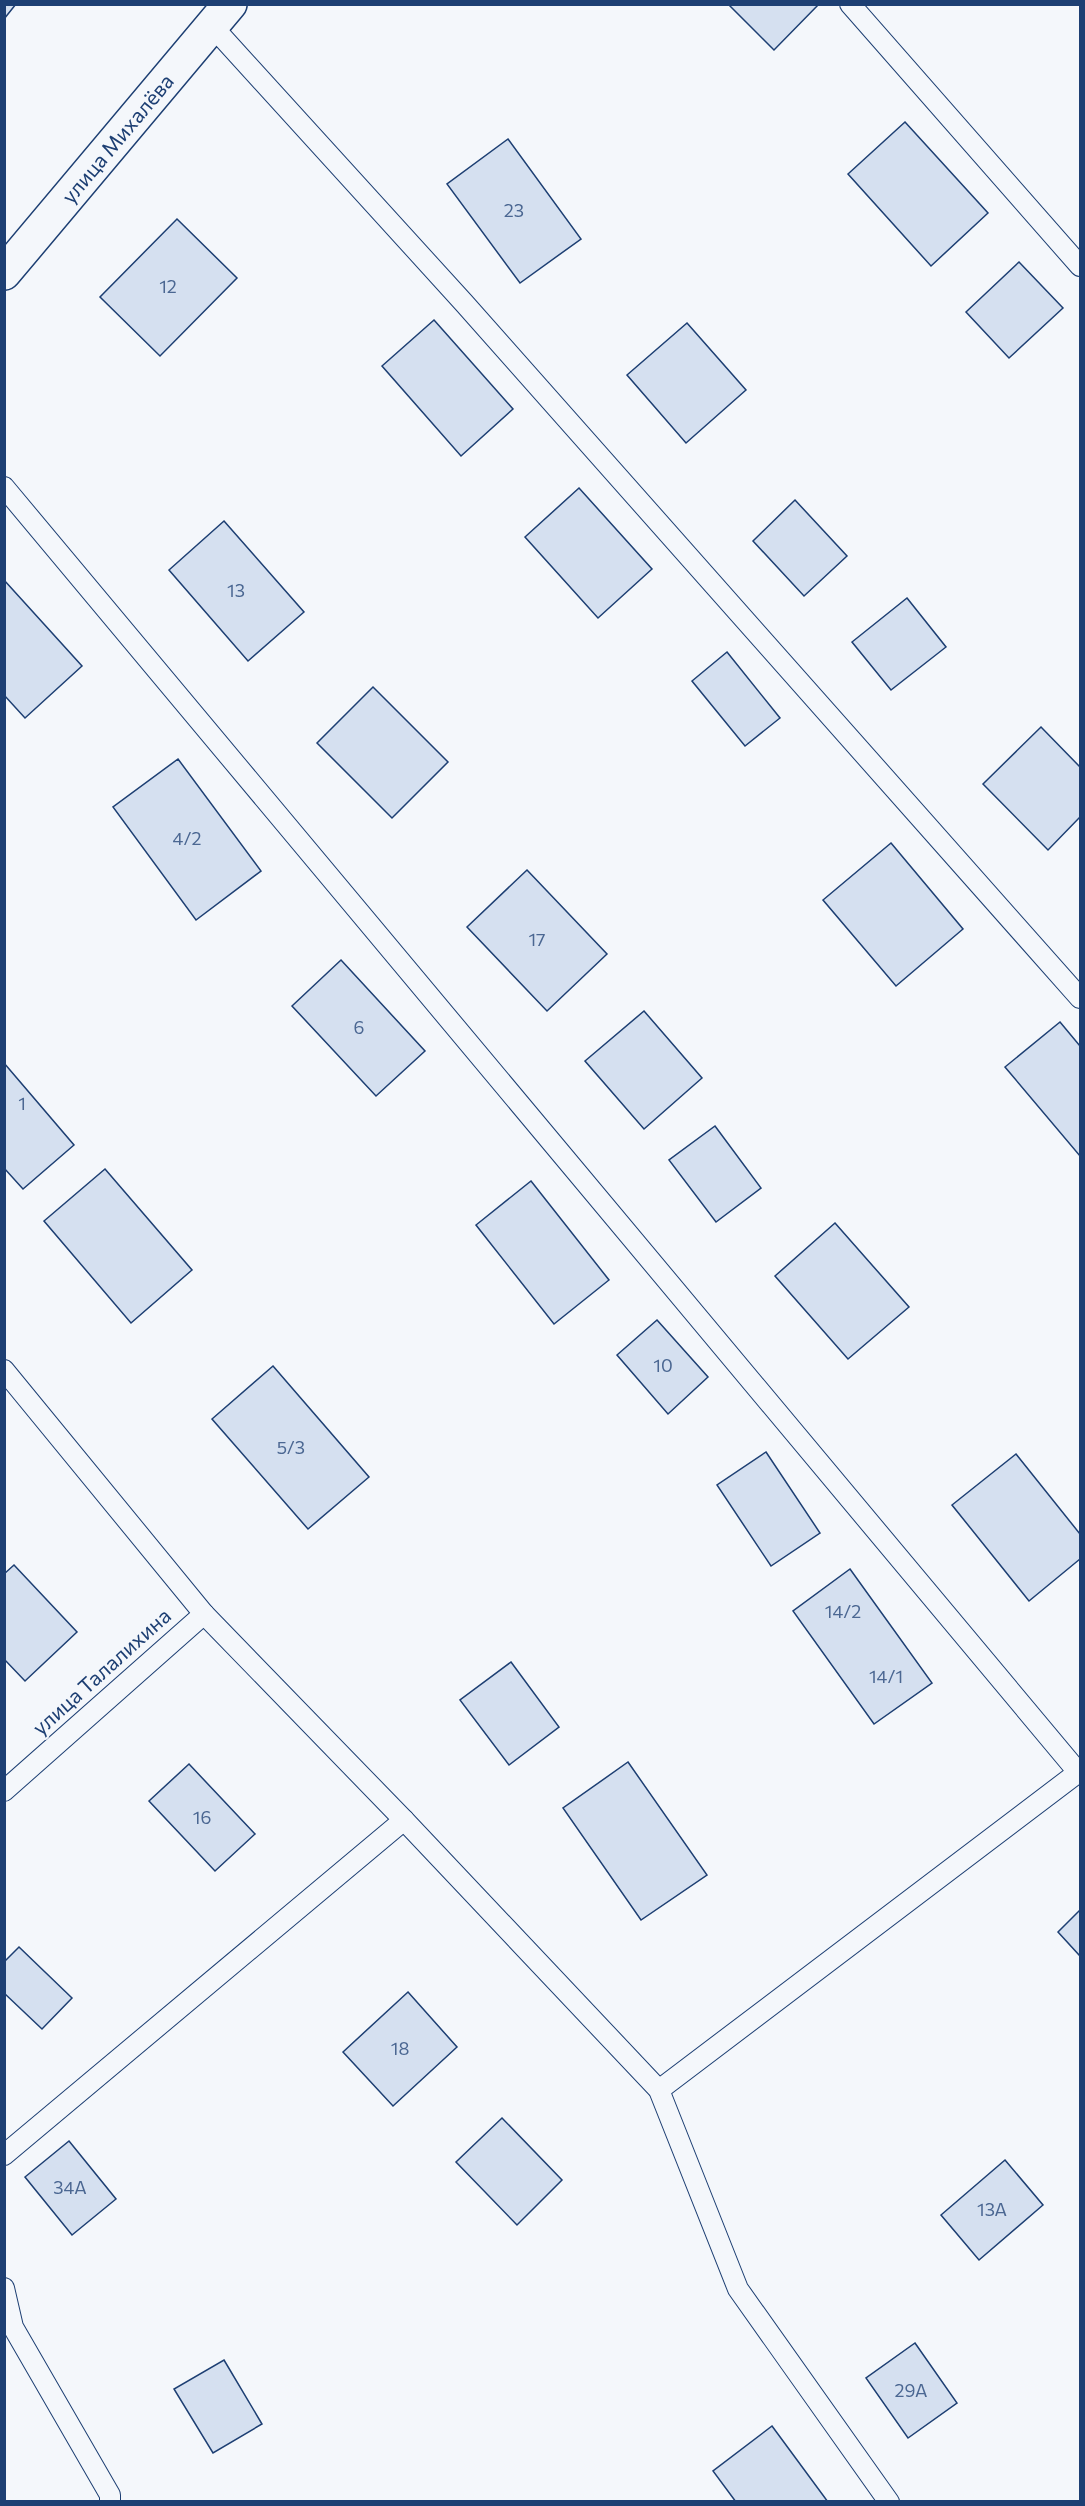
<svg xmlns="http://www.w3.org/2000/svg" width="1085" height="2506" font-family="Commissioner,sans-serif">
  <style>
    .building { fill: #d5e0f0; stroke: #1d3f73; stroke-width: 1.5 }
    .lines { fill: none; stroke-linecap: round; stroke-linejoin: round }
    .lane-casing { stroke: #1d3f73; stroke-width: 22 }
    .secondary-casing { stroke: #1d3f73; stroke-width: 36 }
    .lane { stroke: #f4f7fb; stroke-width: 20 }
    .secondary { stroke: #f4f7fb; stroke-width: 33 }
    .labels { text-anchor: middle; stroke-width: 4.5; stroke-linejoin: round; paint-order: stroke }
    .number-label { font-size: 18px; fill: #4b6792 }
    .street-label { font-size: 21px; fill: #1d3f73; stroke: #f4f7fb }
  </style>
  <rect width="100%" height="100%" fill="#f4f7fb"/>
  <g class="building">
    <polygon points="4,4 16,4 4,19"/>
    <polygon points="728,4 819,4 774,50"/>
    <polygon points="905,122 988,213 931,266 848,174"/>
    <polygon points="508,139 581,239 520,283 447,184"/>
    <polygon points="177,219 237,278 160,356 100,297"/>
    <polygon points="1019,262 1063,308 1009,358 966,312"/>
    <polygon points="434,320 513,409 461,456 382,366"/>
    <polygon points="687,323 746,390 686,443 627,375"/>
    <polygon points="579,488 652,569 598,618 525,537"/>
    <polygon points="795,500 847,556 804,596 753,541"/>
    <polygon points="224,521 304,612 248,661 169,570"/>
    <polygon points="4,580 82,666 25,718 4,695"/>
    <polygon points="907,598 946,647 891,690 852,642"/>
    <polygon points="727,652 780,718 745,746 692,681"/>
    <polygon points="373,687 448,762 392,818 317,743"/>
    <polygon points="1041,727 1080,767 1080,817 1048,850 983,784"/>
    <polygon points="178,759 261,871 196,920 113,807"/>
    <polygon points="891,843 963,929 896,986 823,900"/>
    <polygon points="527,870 607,954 547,1011 467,927"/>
    <polygon points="341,960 425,1051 376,1096 292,1006"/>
    <polygon points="644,1011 702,1078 644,1129 585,1061"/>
    <polygon points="1060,1022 1080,1046 1080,1156 1005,1067"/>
    <polygon points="4,1063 74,1145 23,1189 4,1168"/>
    <polygon points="715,1126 761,1188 716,1222 669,1160"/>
    <polygon points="105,1169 192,1270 131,1323 44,1221"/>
    <polygon points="531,1181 609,1280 554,1324 476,1225"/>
    <polygon points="835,1223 909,1307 848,1359 775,1276"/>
    <polygon points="657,1320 708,1377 668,1414 617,1355"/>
    <polygon points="273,1366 369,1477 308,1529 212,1419"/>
    <polygon points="766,1452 820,1533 771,1566 717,1485"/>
    <polygon points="1016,1454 1080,1534 1080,1559 1029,1601 952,1505"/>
    <polygon points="14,1565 77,1632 25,1681 4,1659 4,1574"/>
    <polygon points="850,1569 932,1683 874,1724 793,1611"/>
    <polygon points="511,1662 559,1727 509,1765 460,1700"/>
    <polygon points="628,1762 707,1875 641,1920 563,1808"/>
    <polygon points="189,1764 255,1834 215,1871 149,1801"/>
    <polygon points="1080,1910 1080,1956 1058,1932"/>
    <polygon points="19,1947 72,1998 42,2029 4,1993 4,1962"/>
    <polygon points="408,1992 457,2047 393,2106 343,2052"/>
    <polygon points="502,2118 562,2180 517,2225 456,2162"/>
    <polygon points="69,2141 116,2199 72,2235 25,2177"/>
    <polygon points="1005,2160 1043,2205 979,2260 941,2215"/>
    <polygon points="915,2343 957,2403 908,2438 866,2378"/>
    <polygon points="224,2360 262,2424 213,2453 174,2389"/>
    <polygon points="772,2426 828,2502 736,2502 713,2471"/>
  </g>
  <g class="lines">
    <defs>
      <g id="lane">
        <polyline points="850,4 1080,266"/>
        <polyline points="213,27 464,303 1080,998"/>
        <polyline points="4,487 1078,1772"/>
        <polyline points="4,1370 204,1614 404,1820 659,2090 738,2289 889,2502"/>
        <polyline points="4,1791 204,1614"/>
        <polyline points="659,2090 1080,1771"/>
        <polyline points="4,2155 404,1820"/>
        <polyline points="4,2288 13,2327 110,2495 110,2502"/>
      </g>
      <polyline id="secondary" points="4,273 230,4"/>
    </defs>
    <use href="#lane" class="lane-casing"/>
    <use href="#secondary" class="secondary-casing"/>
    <use href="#lane" class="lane"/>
    <use href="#secondary" class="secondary"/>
  </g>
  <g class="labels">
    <g class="number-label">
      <text x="514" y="217">23</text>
      <text x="168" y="293">12</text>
      <text x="236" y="597">13</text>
      <text x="187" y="845">4/2</text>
      <text x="537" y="946">17</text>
      <text x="359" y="1034">6</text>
      <text x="22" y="1110">1</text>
      <text x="663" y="1372">10</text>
      <text x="291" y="1454">5/3</text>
      <text x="843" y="1618">14/2</text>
      <text x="886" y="1683">14/1</text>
      <text x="202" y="1824">16</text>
      <text x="400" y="2055">18</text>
      <text x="70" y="2194">34А</text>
      <text x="992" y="2216">13А</text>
      <text x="911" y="2397">29А</text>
    </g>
    <g class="street-label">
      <text transform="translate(118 139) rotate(-50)" y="7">улица Михалёва</text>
      <text transform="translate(102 1672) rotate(-42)" y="7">улица Талалихина</text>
    </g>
  </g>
  <rect width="1085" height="2506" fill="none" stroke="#1d3f73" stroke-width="12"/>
</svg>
